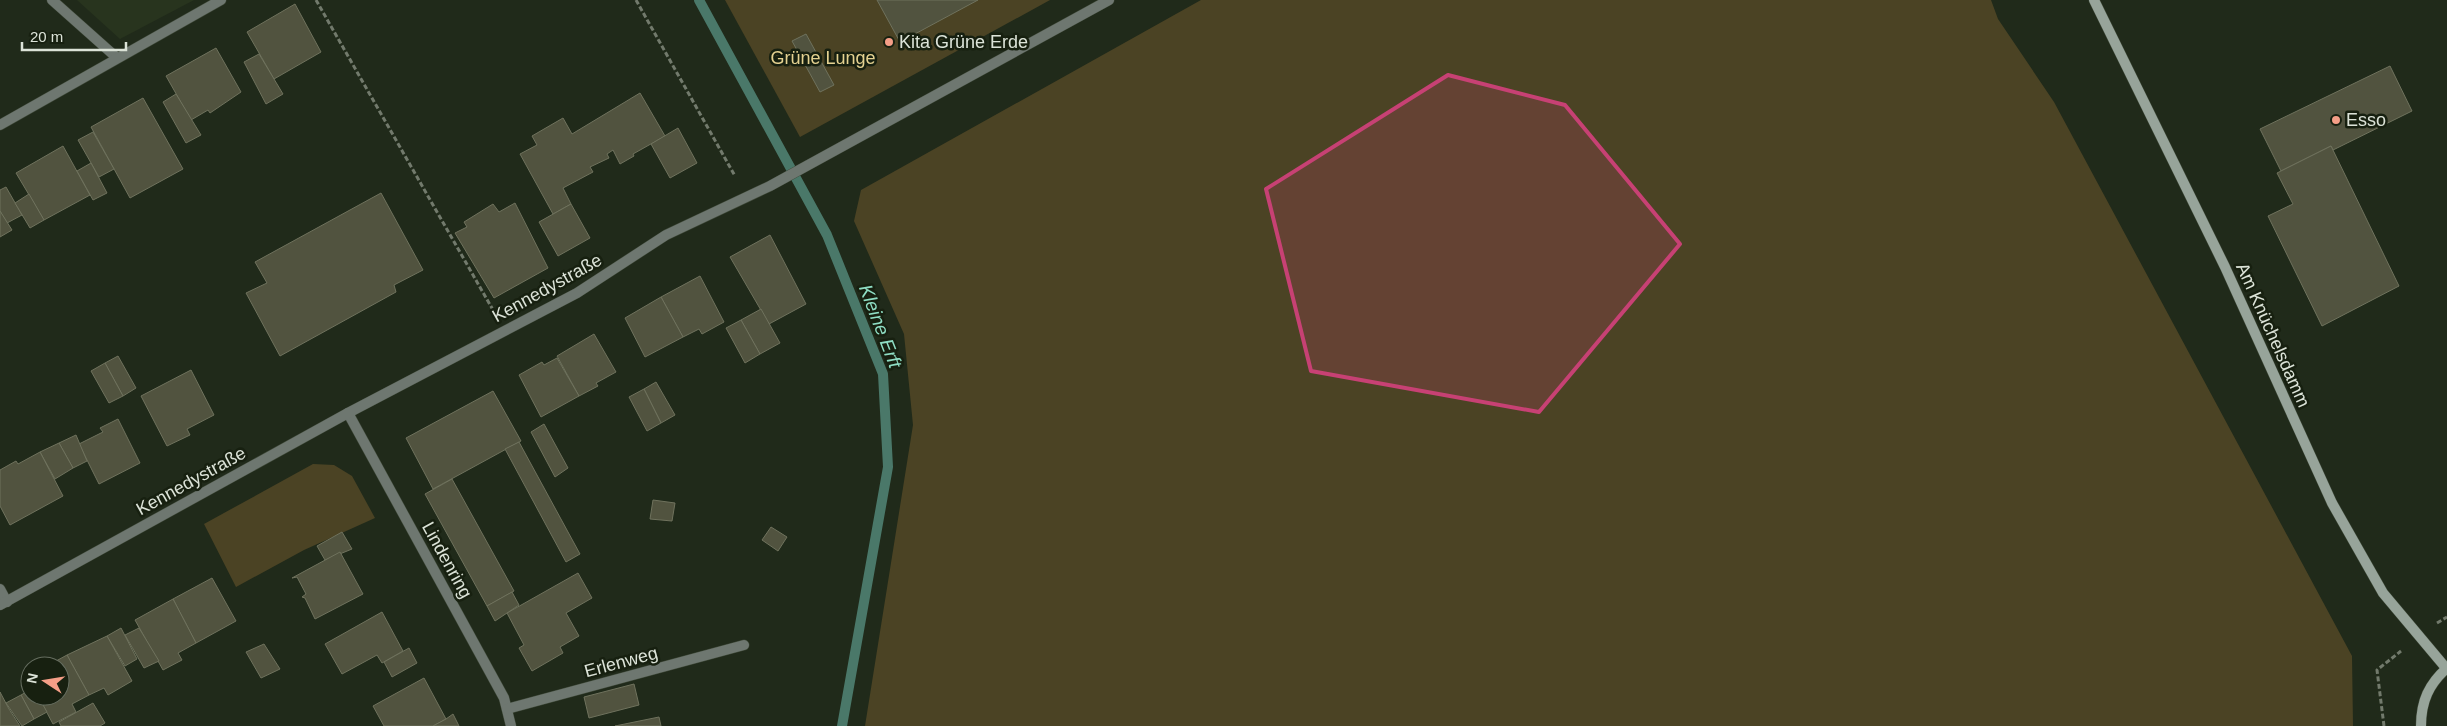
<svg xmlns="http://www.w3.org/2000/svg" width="2447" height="726" font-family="Arial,sans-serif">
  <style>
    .built { fill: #28341e }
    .green { fill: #4b4324 }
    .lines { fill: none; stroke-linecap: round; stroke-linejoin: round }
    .stream { stroke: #4a7869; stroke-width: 10 }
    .building { fill: #51533f; stroke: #6f725d }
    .minor-casing { stroke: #3e4838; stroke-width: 11 }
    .secondary-casing { stroke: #3e4838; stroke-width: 11 }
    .path { stroke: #727a6c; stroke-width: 3; stroke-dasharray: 5 2.5; stroke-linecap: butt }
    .minor { stroke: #6e7770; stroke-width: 10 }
    .secondary { stroke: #97a49a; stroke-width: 10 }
    .marked { fill: #c74174; fill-opacity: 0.2; stroke: #c74174; stroke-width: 4; stroke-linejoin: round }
    .poi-dot { fill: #f49e87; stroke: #172010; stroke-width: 2 }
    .labels { text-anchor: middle; stroke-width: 5; stroke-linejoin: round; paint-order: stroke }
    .poi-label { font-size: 18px; fill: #dce3d8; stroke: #172010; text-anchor: start }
    .park-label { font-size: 18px; fill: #e5d291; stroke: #172010 }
    .street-label { font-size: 18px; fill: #dce3d8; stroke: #172010 }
    .water-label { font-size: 19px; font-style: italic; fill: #8fdec4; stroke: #172010 }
  </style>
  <rect width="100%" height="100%" fill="#202a1a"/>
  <polygon class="built" points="77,0 194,0 120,39"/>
  <g class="green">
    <polygon points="725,0 1050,0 800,137"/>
    <polygon points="1201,0 1991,0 1998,19 2054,102 2352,656 2353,726 865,726 913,425 904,334 854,221 861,190"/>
    <polygon points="313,464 334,465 352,476 375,518 304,550 236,587 204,524"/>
  </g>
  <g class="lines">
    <polyline class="stream" points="699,0 827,235 883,374 888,467 842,726"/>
  </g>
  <g class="building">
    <polygon points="877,0 978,0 900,42"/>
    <polygon points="295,4 321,52 274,79 247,32"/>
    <polygon points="806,34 834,85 820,92 792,41"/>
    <polygon points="216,48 241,92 210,113 208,110 191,120 166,76"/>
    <polygon points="259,54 283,94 266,104 244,62"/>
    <polygon points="2390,66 2412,111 2333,150 2331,146 2281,171 2260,129"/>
    <polygon points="640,93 665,136 633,154 634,156 620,164 613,150 607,154 609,158 590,167 593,172 563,188 571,204 553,214 520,154 537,145 532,136 563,118 572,134"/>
    <polygon points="176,94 201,135 186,143 163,102"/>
    <polygon points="143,98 183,169 130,198 91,127"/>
    <polygon points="678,128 697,163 670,178 651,144"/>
    <polygon points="93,132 114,169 99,177 78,140"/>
    <polygon points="63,146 90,195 44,220 16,173"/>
    <polygon points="2331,146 2399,286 2322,326 2268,216 2293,204 2277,173"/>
    <polygon points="91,163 107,193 93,200 77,171"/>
    <polygon points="6,187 22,215 7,223 0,211 0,190"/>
    <polygon points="381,193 423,270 394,285 396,292 280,356 246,293 267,283 255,262"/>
    <polygon points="29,194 44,220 30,228 15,203"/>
    <polygon points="515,203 548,268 494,298 455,233 467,227 464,222 493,204 499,212"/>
    <polygon points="571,204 590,238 558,256 539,222"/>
    <polygon points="0,211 12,230 0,237"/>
    <polygon points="770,235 806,304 769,324 730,257"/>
    <polygon points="700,276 724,322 702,334 699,329 683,337 661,297"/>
    <polygon points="661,297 683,337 645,357 625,318"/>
    <polygon points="761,309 780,343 760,354 741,320"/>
    <polygon points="741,320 760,354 745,363 726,328"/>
    <polygon points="594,334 616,372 596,383 598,386 579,396 557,356"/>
    <polygon points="118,356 136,388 123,396 105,363"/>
    <polygon points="557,358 579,396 541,417 519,375 542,362 544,365"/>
    <polygon points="105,363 123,396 109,403 91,371"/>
    <polygon points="191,370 214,415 187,429 190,435 167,446 141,396"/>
    <polygon points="656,382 675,415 661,423 644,389"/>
    <polygon points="644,389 661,423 647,431 629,397"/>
    <polygon points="493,391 521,441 433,489 406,438"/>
    <polygon points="118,419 140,463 99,484 79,444 103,432 100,428"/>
    <polygon points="544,424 568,468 555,477 531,432"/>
    <polygon points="76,435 87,461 73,468 59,443"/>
    <polygon points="519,442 580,554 566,562 505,449"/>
    <polygon points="59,443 73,468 55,479 40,452"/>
    <polygon points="40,452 63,496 10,525 0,506 0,470 16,461 18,464"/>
    <polygon points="452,479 514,591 487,606 425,494"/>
    <polygon points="653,500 675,503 672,521 650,519"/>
    <polygon points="771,527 787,537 778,551 762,540"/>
    <polygon points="342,532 352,549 325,560 317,546"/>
    <polygon points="340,552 363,594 315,619 305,598 302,597 306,594 297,577 292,578"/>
    <polygon points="578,573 592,598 566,613 579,636 560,647 563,653 532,671 519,648 524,645 507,613"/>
    <polygon points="212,578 236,621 196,643 173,599"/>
    <polygon points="512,592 519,605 495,621 487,606"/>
    <polygon points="173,599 196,643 178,653 182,660 163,670 135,620"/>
    <polygon points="382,612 403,651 382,663 377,655 342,674 325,644"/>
    <polygon points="121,628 137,659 125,666 107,636"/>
    <polygon points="139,628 159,661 144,668 125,635"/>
    <polygon points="107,636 132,681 108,695 104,688 89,695 67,655"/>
    <polygon points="264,644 280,669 261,678 246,652"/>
    <polygon points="409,648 417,663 392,677 384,662"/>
    <polygon points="67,655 89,695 72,704 76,712 53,724 38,696 60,696 60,666 47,666"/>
    <polygon points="424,678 446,719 433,726 384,726 373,706"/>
    <polygon points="634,684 639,705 589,718 584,697"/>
    <polygon points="30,690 30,696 38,696 47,712 34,719 21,695"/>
    <polygon points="0,692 9,709 20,726 0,726"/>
    <polygon points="21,695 34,719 22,726 6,703"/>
    <polygon points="93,703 105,723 100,726 61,726 59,722"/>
    <polygon points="453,714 459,726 433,726 446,719"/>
    <polygon points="659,717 661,726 615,726"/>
  </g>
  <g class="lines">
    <defs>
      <g id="minor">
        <polyline points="52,0 116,57"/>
        <polyline points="0,125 221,0"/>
        <polyline points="348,413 504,698 511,726"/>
        <polyline points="0,589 7,602"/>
        <polyline points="0,605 348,413 577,293 666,235 770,186 1109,0"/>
        <polyline points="507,709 744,645"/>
      </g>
      <g id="secondary">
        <polyline points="2094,0 2225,267 2332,503 2383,593 2446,668"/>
        <path d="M2421,726c0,-25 8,-42 26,-58"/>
      </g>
    </defs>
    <use href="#minor" class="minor-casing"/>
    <use href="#secondary" class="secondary-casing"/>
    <g class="path">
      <polyline points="316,0 493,310"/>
      <polyline points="636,0 735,176"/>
      <polyline points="2437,623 2447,617"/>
      <polyline points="2384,726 2377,670 2401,651"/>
    </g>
    <use href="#minor" class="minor"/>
    <use href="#secondary" class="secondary"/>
  </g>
  <path class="marked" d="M1448,75l117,30 115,139 -141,168 -228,-41 -45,-182z"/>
  <g class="poi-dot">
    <circle cx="889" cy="42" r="5"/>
    <circle cx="2336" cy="120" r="5"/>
  </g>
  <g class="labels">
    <g class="poi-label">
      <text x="899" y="48">Kita Grüne Erde</text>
      <text x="2346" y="126">Esso</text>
    </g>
    <g class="park-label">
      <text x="823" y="64">Grüne Lunge</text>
    </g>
    <g class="street-label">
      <text transform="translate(547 288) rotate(-29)" y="6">Kennedystraße</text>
      <text transform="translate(2273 335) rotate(66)" y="6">Am Knüchelsdamm</text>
      <text transform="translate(191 481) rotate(-29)" y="6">Kennedystraße</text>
      <text transform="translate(447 560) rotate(61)" y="6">Lindenring</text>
      <text transform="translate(621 662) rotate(-15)" y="6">Erlenweg</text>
    </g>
    <g class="water-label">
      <text transform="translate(881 326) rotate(69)" y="7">Kleine Erft</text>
    </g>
  </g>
  <g transform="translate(45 681) rotate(282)"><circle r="24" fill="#172010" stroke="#666e60"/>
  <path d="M0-4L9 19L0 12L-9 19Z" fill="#f49e87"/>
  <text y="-8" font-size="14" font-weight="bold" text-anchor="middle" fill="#dce3d8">N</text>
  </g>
  <path d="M22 42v8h104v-8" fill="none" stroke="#dce3d8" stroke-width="2.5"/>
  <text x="30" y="42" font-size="15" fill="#dce3d8" stroke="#172010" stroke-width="4" paint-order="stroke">20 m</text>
</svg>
